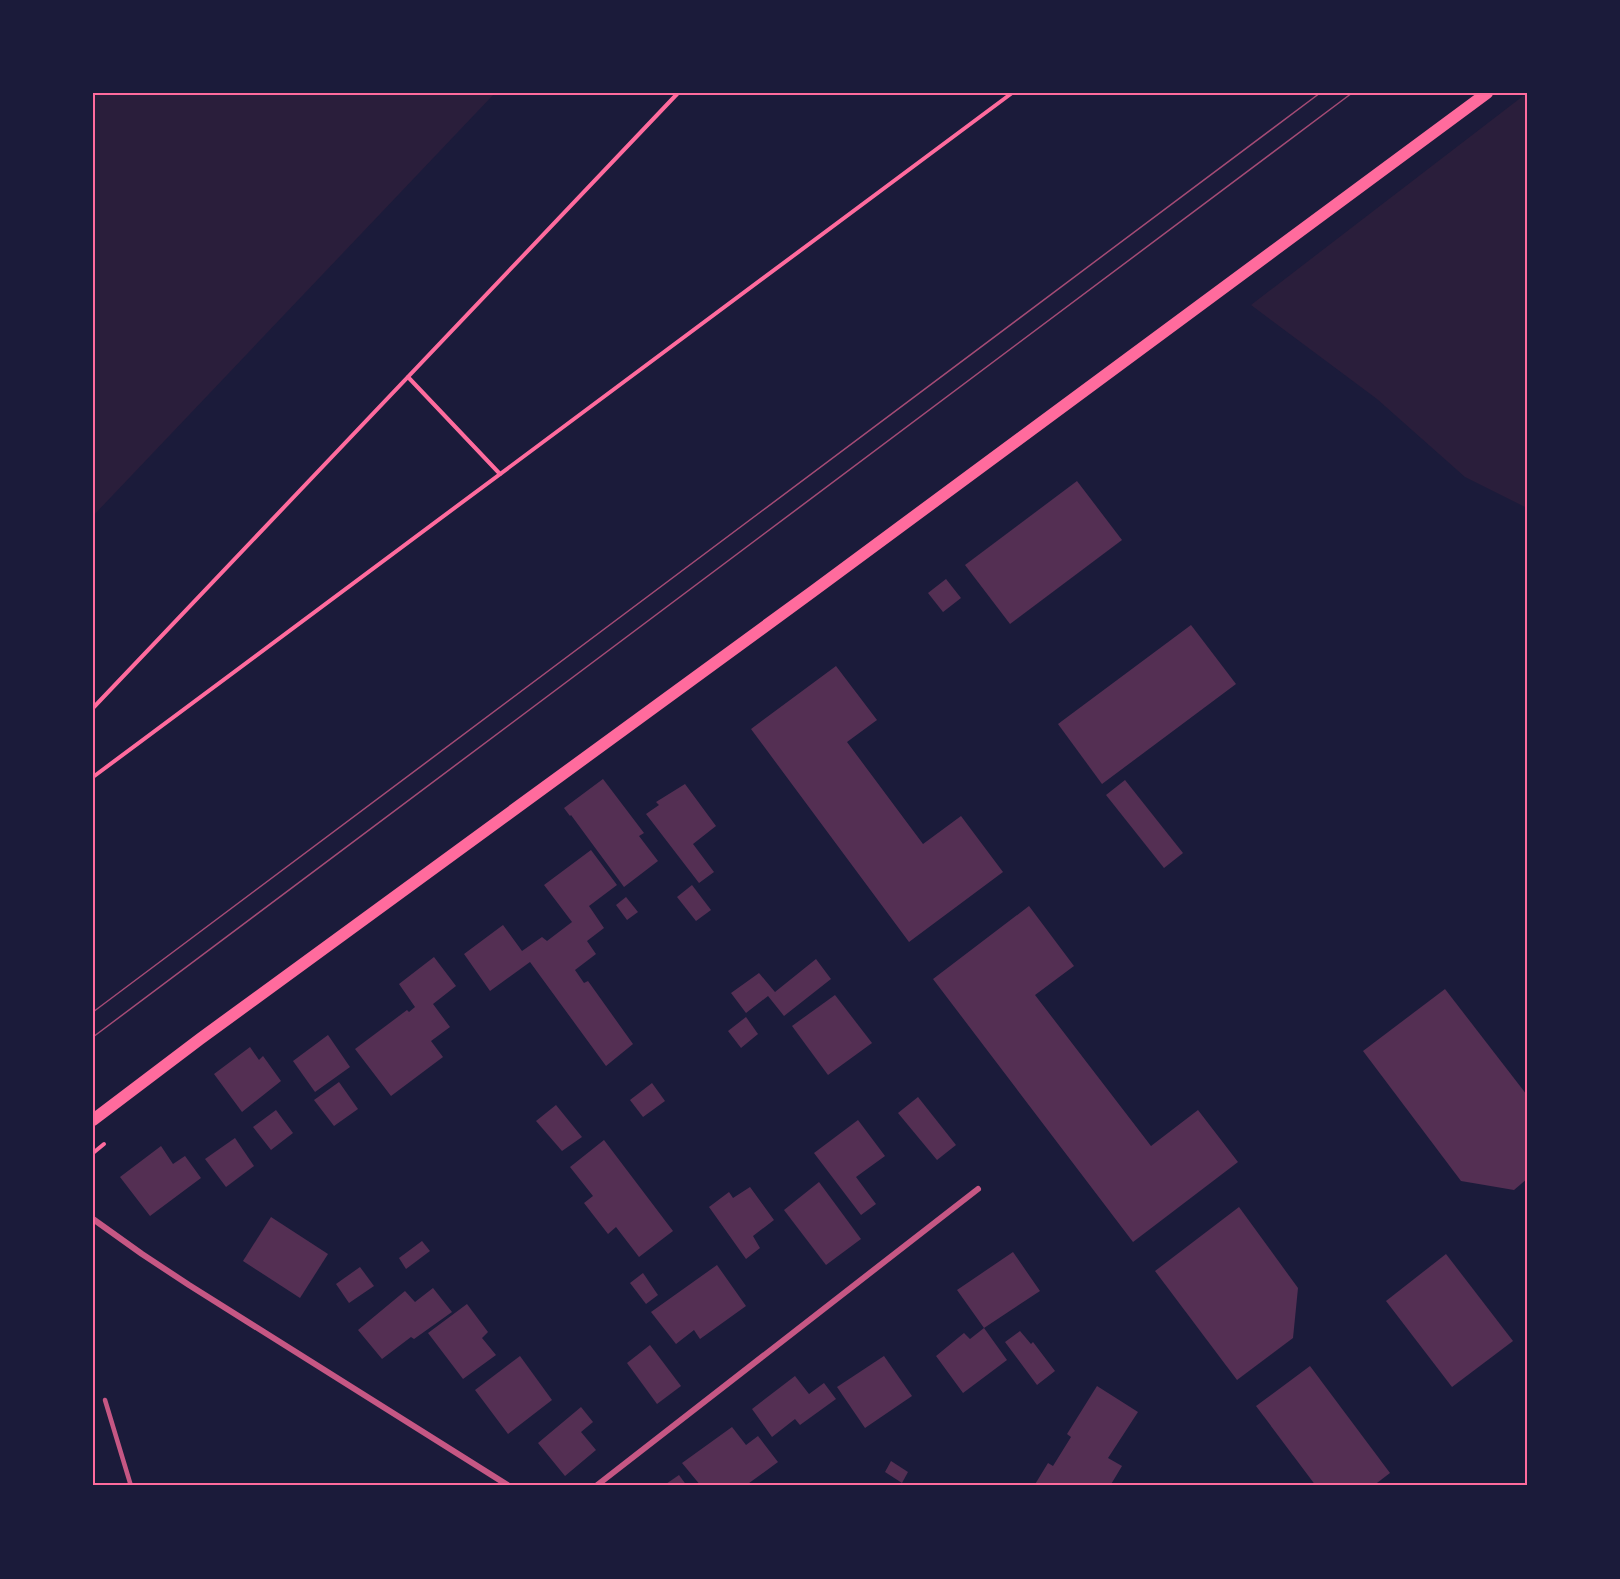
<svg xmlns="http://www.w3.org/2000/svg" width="1620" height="1579" font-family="Montserrat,sans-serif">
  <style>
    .green { fill: #2a1e3b }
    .building { fill: #542f53 }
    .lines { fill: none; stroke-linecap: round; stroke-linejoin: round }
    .path { stroke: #ff6b9d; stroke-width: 4 }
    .service { stroke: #c65784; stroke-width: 4.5 }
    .minor { stroke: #c65784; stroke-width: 6 }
    .secondary { stroke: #ff6b9d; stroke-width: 12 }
    .tram { stroke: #a44b75; stroke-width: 1.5 }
    .neatline { fill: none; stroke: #ff6b9d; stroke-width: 2 }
  </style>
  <rect width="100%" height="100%" fill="#1b1b3a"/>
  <g class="green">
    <polygon points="93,93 495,93 93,516"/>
    <polygon points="1527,93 1527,508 1465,477 1377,399 1251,305"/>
  </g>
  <g class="building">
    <polygon points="1077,481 1122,540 1010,624 965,565"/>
    <polygon points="946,579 961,598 943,612 928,593"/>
    <polygon points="1191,625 1236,684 1102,784 1058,724"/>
    <polygon points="836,666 877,720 847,742 923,844 961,816 1003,872 909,942 751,729"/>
    <polygon points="603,779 644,833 639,836 658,861 624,887 571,815 570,816 564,808"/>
    <polygon points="1125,780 1183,853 1164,868 1106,795"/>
    <polygon points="685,784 716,826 693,844 714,872 699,883 646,814 659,805 656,802"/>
    <polygon points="591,850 617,885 589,906 604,928 587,941 596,954 575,970 584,983 588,981 633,1044 606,1066 530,962 490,991 464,954 503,925 522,951 542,937 547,941 572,922 544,885"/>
    <polygon points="692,885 711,910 696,921 677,897"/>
    <polygon points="626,897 638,912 627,920 616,905"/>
    <polygon points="1029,906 1074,966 1035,995 1151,1146 1198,1110 1238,1162 1133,1242 933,979"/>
    <polygon points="434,957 456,986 433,1004 450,1027 431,1041 443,1057 391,1096 355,1049 407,1010 409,1012 415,1007 399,984"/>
    <polygon points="816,959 831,979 784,1016 768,996 746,1013 731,993 759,973 775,992"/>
    <polygon points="1445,989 1527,1095 1527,1179 1514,1190 1461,1181 1363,1051"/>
    <polygon points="835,995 872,1043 828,1075 792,1026"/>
    <polygon points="746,1017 758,1034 741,1048 728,1031"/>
    <polygon points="328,1035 350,1067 315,1092 293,1061"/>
    <polygon points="250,1047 259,1060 263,1056 281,1081 242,1112 214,1074"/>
    <polygon points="339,1082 358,1109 334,1126 314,1100"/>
    <polygon points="652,1083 665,1101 643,1117 630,1100"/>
    <polygon points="918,1097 956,1145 937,1160 898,1113"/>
    <polygon points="556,1105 582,1137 562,1151 536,1121"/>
    <polygon points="276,1110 293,1133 271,1150 253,1127"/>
    <polygon points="858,1120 885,1156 856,1177 876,1204 861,1215 814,1153"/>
    <polygon points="235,1138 254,1166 226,1187 205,1159"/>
    <polygon points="604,1140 673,1231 639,1257 616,1227 608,1234 584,1203 593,1196 570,1167"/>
    <polygon points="161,1146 173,1164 185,1156 201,1178 150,1216 120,1177"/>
    <polygon points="819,1182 861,1239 826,1265 784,1210"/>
    <polygon points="750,1187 774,1220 753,1236 760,1248 746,1259 709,1207 729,1192 733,1198"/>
    <polygon points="1239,1207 1298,1288 1293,1338 1237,1380 1155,1271"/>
    <polygon points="271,1217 328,1254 300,1298 243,1261"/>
    <polygon points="422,1241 430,1251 406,1269 399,1258"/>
    <polygon points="1013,1252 1040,1291 984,1328 1007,1360 963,1393 936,1356 964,1333 970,1339 984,1328 957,1290"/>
    <polygon points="1446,1254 1513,1341 1452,1387 1386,1301"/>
    <polygon points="717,1265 746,1306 700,1339 694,1330 676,1344 651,1312"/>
    <polygon points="360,1267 374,1286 349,1303 336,1284"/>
    <polygon points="643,1273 658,1295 646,1304 630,1283"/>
    <polygon points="433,1288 452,1312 414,1339 411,1337 382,1359 358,1330 405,1291 415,1302"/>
    <polygon points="467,1304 488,1332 482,1338 496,1355 463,1379 428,1333"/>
    <polygon points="1020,1331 1031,1344 1033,1342 1055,1371 1037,1385 1005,1342"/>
    <polygon points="650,1345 681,1386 657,1404 627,1363"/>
    <polygon points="520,1356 552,1400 508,1434 475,1390"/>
    <polygon points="884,1356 912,1396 865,1428 837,1387"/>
    <polygon points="1310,1366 1390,1473 1373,1486 1316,1486 1256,1406"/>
    <polygon points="795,1376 809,1394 824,1383 836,1399 800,1425 795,1419 772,1437 752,1409"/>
    <polygon points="1097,1386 1138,1412 1108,1458 1122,1466 1110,1486 1034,1486 1048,1463 1053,1466 1071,1437 1067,1434"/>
    <polygon points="581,1407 593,1422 581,1432 596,1450 565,1476 538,1443"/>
    <polygon points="732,1427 746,1445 758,1436 778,1462 745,1486 701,1486 682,1463"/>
    <polygon points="891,1461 908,1472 902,1483 885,1472"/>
    <polygon points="679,1475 687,1486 663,1486"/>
  </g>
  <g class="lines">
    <g class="path">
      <polyline points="408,377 500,474"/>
      <polyline points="93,708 678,93"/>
      <polyline points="93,777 1012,93"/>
      <polyline points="93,1153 104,1144"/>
    </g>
    <polyline class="service" points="105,1400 131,1486"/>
    <g class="minor">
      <polyline points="93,1219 142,1254 189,1285 509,1486"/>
      <polyline points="596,1486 978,1189"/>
    </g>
    <polyline class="secondary" points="93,1120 200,1039 812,592 1487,93"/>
    <g class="tram">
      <polyline points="93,1012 1320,93"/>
      <polyline points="93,1037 1352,93"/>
    </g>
  </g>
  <rect width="1620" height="1579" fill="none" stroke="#1b1b3a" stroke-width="189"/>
  <rect x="94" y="94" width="1432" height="1390" class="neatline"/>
</svg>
